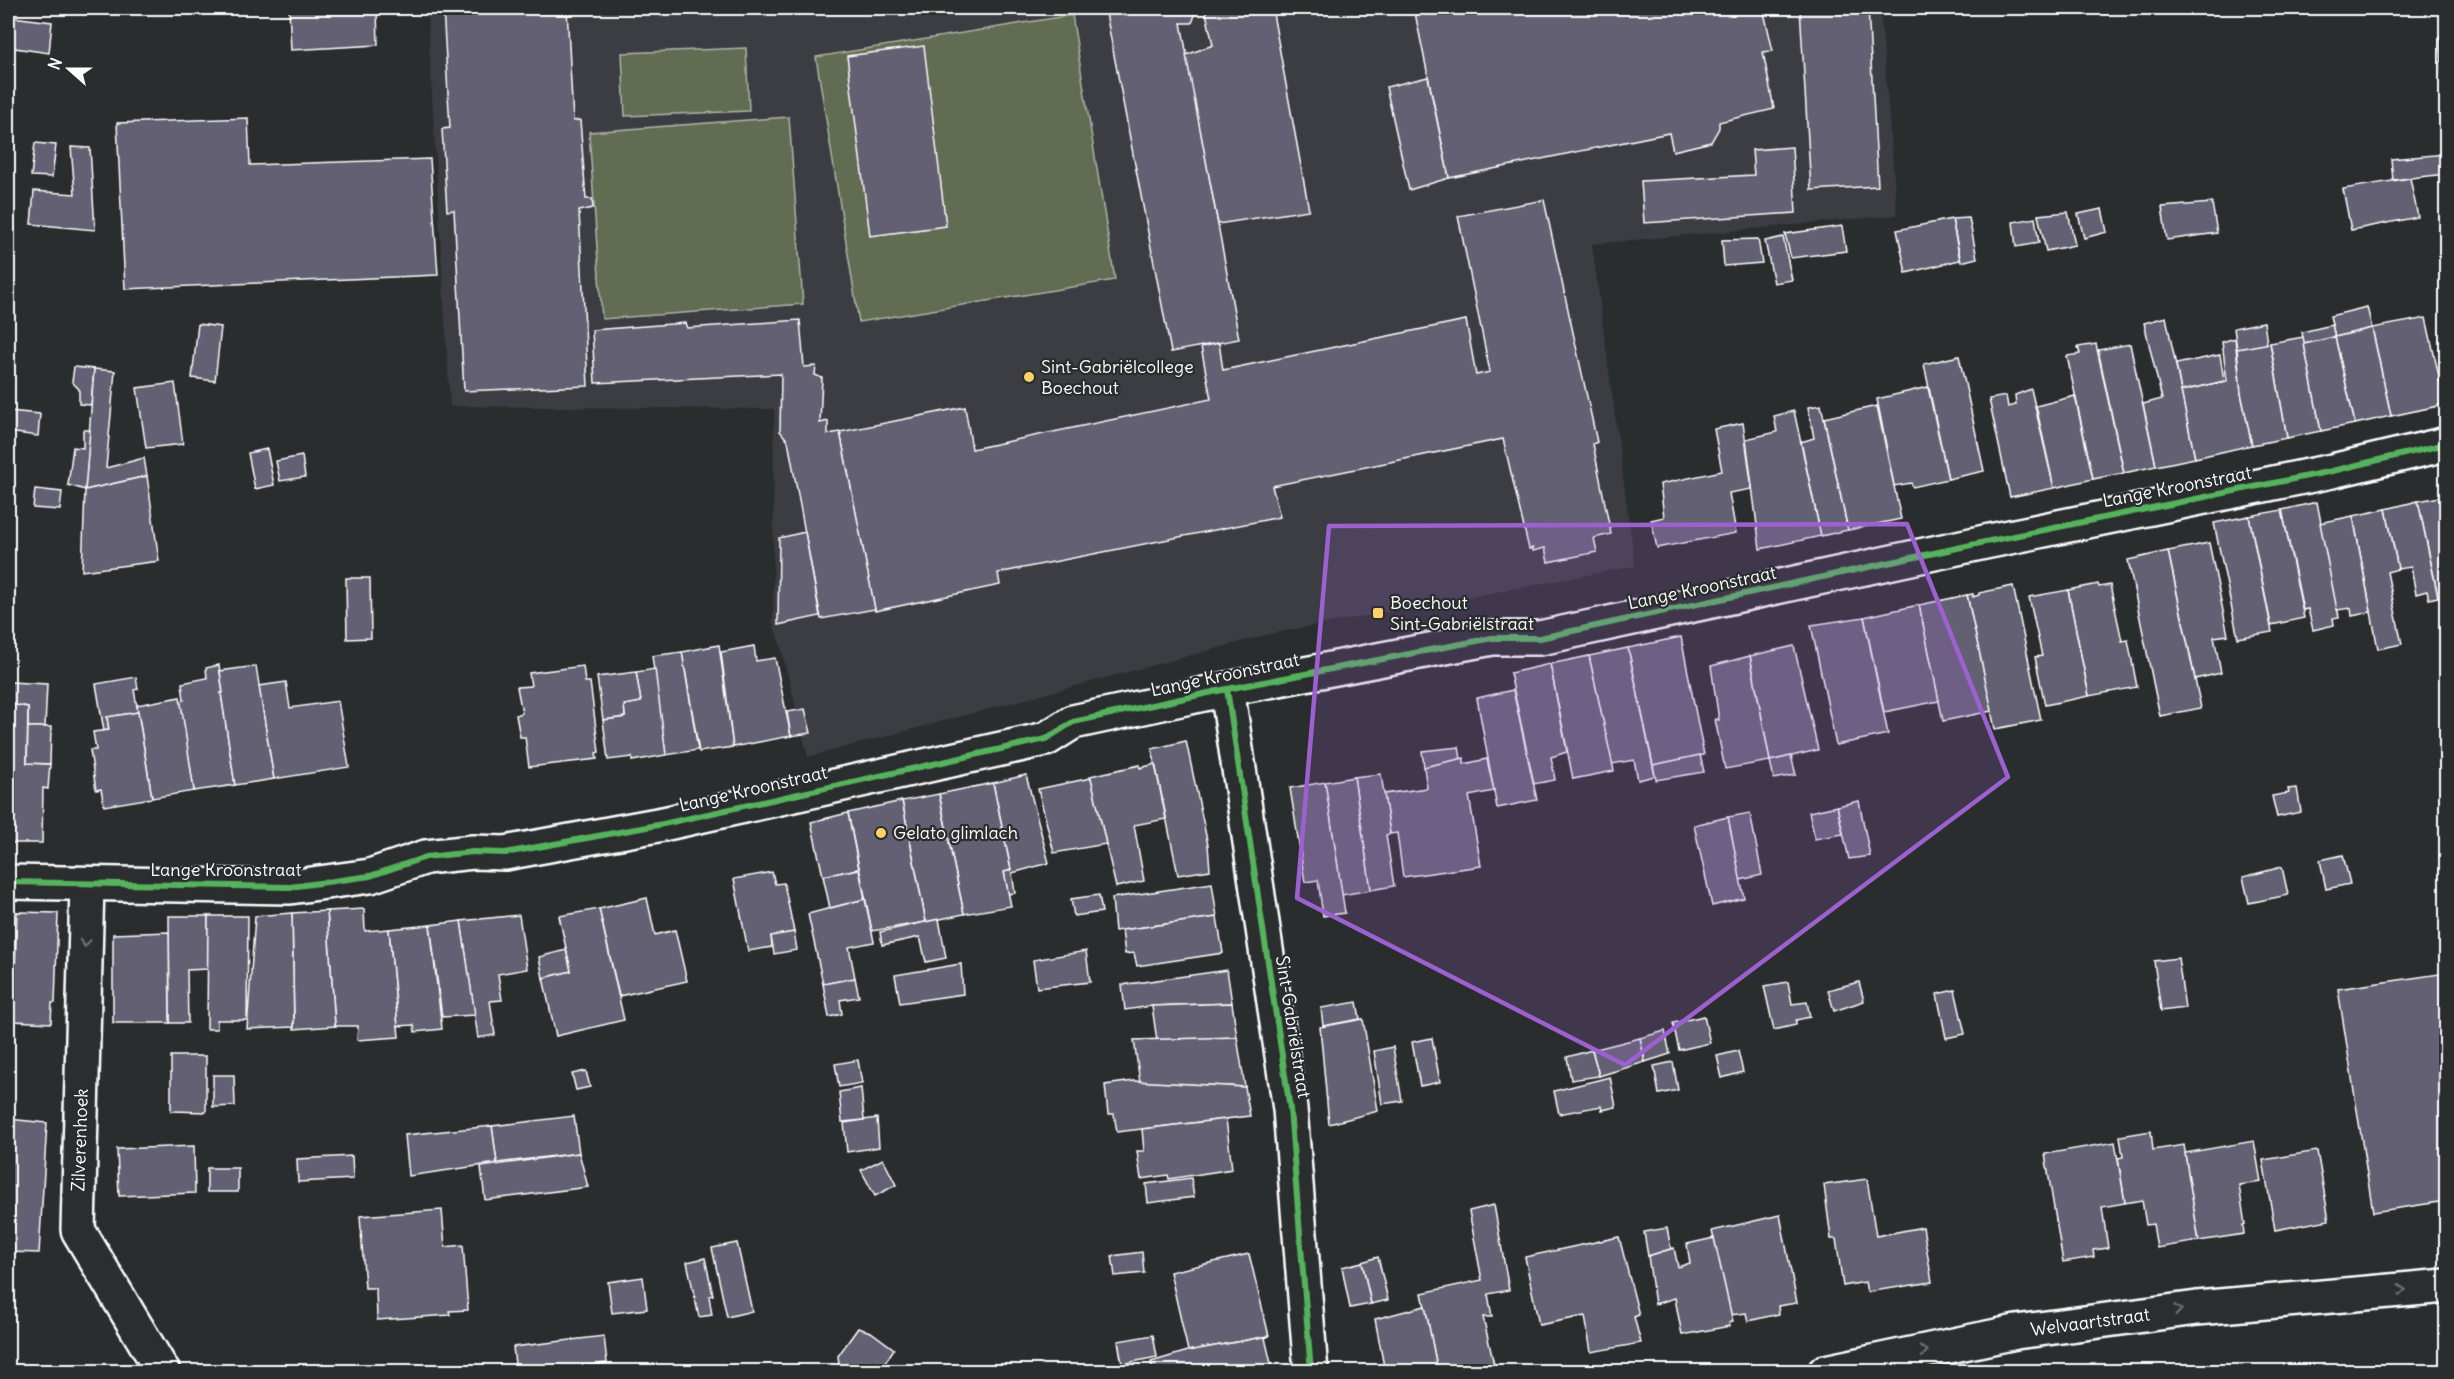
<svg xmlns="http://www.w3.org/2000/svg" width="2454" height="1379" font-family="Delius,sans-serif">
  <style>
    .built { fill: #3b3d43 }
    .pitch { fill: #626c53; stroke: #b0b6a9; stroke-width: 1.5 }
    .building { fill: #636173; stroke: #fff; stroke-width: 1.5 }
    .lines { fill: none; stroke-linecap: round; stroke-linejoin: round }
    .minor-casing { stroke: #fff; stroke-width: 38 }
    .minor { stroke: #2a2d2e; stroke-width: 33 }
    .cycleway-casing { stroke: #2a2d2e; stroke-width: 10 }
    .cycleway { stroke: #56b35d; stroke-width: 6 }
    .oneway { stroke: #6a6c6d }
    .marked { fill: #9c61cf; fill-opacity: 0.2; stroke: #9c61cf; stroke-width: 4.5; stroke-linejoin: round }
    .poi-dot { fill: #ffd166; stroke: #2a2d2e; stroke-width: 2 }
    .labels { text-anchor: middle; stroke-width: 4.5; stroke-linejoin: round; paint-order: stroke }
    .poi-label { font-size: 18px; fill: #fff; stroke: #2a2d2e; text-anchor: start }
    .street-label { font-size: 18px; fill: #fff; stroke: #2a2d2e }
  </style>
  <rect width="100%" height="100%" fill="#2a2d2e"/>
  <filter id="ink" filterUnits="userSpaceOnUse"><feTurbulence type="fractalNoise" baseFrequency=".0167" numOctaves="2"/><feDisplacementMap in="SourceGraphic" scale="12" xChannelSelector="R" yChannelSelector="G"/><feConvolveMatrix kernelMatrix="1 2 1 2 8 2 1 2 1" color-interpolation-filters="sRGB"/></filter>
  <g filter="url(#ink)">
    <polygon class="built" points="427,8 1880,8 1897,215 1592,244 1635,566 1274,633 808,757 781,647 773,623 774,409 450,406"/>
    <g class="pitch">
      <polygon points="1072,15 1115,280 859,322 816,57"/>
      <polygon points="746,48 749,111 625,116 622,53"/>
      <polygon points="789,117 803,304 602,319 589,132"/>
    </g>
    <g class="building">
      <polygon points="289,8 377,8 378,45 291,50"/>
      <polygon points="443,8 567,8 573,121 580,120 586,199 592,199 593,208 579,211 588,386 464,391 454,210 447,211 442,129 450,128"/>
      <polygon points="1105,8 1194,8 1195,15 1192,23 1181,23 1239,339 1171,352"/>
      <polygon points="1205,8 1272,8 1309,210 1218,224 1186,55 1213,45"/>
      <polygon points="1414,8 1763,8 1773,51 1763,52 1774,109 1719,122 1719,128 1711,142 1673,151 1669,133 1449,178"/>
      <polygon points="1800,8 1868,8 1878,186 1811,190"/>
      <polygon points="12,17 52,22 49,53 8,47"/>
      <polygon points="2440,36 2446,36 2446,136"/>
      <polygon points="924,46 946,226 870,236 847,56"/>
      <polygon points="1428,77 1449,178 1409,190 1386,87"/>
      <polygon points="248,118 250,165 430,159 438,275 125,289 117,123"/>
      <polygon points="35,143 56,145 52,177 31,176"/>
      <polygon points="71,147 90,148 95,230 31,224 34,191 75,194"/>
      <polygon points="1792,147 1796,213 1644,223 1641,181 1754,175 1752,150"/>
      <polygon points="2446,154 2446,174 2393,180 2391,159"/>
      <polygon points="2410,178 2418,217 2351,230 2343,189"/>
      <polygon points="1544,200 1597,442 1593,444 1611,534 1594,538 1597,552 1548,562 1545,548 1533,551 1533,548 1529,549 1503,439 1272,486 1280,517 998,573 1000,585 875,611 840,432 965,407 972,449 1211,399 1201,347 1219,343 1223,370 1466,320 1476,375 1490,372 1458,216"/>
      <polygon points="2212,203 2217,233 2167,240 2162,207"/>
      <polygon points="2102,209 2107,232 2084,238 2078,214"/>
      <polygon points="2068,212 2075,245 2046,251 2038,215"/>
      <polygon points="1969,218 1977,258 1961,262 1952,219"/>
      <polygon points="2035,218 2039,243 2016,247 2013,222"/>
      <polygon points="1952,219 1960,260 1906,273 1897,230"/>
      <polygon points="1842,226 1846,251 1791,258 1785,234"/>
      <polygon points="1783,237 1792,280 1774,283 1765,241"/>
      <polygon points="1758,239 1762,263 1724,266 1722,240"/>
      <polygon points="2367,307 2372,328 2335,337 2330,316"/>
      <polygon points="2166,317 2195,458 2156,466 2143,404 2162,399 2144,323"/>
      <polygon points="2426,318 2444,399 2438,406 2391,416 2372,328"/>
      <polygon points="800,320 804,367 816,366 815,375 822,378 820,423 828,421 828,434 840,432 875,609 821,619 788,441 780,431 781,374 595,383 592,330 685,323 687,328"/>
      <polygon points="2264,322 2267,344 2237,349 2234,328"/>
      <polygon points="198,324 221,327 215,381 192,378"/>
      <polygon points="2332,325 2335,337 2304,344 2302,332"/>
      <polygon points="2372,328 2391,416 2355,424 2335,337"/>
      <polygon points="2303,337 2321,431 2287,438 2270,343"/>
      <polygon points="2335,337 2355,424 2321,431 2304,344"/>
      <polygon points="2235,338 2241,393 2252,445 2195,458 2181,391 2227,381 2222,342"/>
      <polygon points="2270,343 2287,438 2252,445 2241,393 2237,349"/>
      <polygon points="2096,344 2124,473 2093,479 2067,356 2080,354 2078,347"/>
      <polygon points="2130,344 2156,466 2124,473 2098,350"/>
      <polygon points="2220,355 2224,381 2181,391 2176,364"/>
      <polygon points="1959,356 1984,471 1948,479 1924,364"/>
      <polygon points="74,367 94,369 91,405 79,404 79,389 72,382"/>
      <polygon points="94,369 115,371 106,468 144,458 147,476 85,490"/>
      <polygon points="175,383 183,444 146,448 137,388"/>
      <polygon points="1928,387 1948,479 1913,487 1911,483 1894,486 1877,399"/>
      <polygon points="2031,389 2054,488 2010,497 1989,399 2006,396 2008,407 2016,405 2015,395"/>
      <polygon points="2075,396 2093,479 2054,488 2036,406"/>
      <polygon points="1821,405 1848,530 1821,536 1801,442 1814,438 1808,407"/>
      <polygon points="1877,406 1901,519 1848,530 1824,418"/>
      <polygon points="9,411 40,414 38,436 8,432"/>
      <polygon points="1794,411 1821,536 1760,549 1746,439 1777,432 1774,416"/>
      <polygon points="1743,423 1752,489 1729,493 1736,533 1657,548 1651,520 1664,517 1660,484 1722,471 1714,429"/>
      <polygon points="83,430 90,430 85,490 68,485 73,447 83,448"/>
      <polygon points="267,449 274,485 255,489 248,453"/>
      <polygon points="302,456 305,477 280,481 276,461"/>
      <polygon points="147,476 159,561 82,571 85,490"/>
      <polygon points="35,489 62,492 60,510 33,508"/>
      <polygon points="2446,496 2446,594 2438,596 2418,501"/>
      <polygon points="2418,501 2438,597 2429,599 2427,591 2416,594 2411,567 2398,569 2386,509"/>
      <polygon points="2317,502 2339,617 2333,618 2334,625 2313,630 2308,609 2303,610 2282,510"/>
      <polygon points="2386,509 2398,569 2387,572 2402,644 2378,649 2353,516"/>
      <polygon points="2282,510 2304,618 2271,625 2249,516"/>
      <polygon points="2249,516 2272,632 2238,638 2214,523"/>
      <polygon points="2353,516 2371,612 2352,616 2351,608 2337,610 2320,523"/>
      <polygon points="805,532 820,616 778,625 779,538"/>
      <polygon points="2209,543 2228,635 2214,637 2221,673 2195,679 2168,551"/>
      <polygon points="2168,551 2201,708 2160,716 2128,560"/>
      <polygon points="346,578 370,578 371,638 347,639"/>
      <polygon points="2098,584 2099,587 2110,585 2122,641 2128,640 2137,687 2089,696 2068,590"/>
      <polygon points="2013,586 2041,720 1995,729 1967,595 1973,594 1973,597 1979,595 1979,593"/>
      <polygon points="2068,590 2089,696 2045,705 2035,657 2042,656 2029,597"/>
      <polygon points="1967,595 1992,711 1943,721 1919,605"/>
      <polygon points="1919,605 1939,701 1884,712 1864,617"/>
      <polygon points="1864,617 1888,734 1836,745 1811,625"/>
      <polygon points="1681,637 1704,755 1653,765 1628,648"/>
      <polygon points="719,645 733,747 699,752 682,652"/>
      <polygon points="754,646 756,661 775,658 791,736 733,747 721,652"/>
      <polygon points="1794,646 1818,750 1770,761 1750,656"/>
      <polygon points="1628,648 1655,776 1638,780 1634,760 1612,764 1589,656"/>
      <polygon points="682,652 698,750 666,755 652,656"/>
      <polygon points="1589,656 1614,771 1573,779 1550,664"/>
      <polygon points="1750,656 1770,761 1725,769 1715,719 1719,720 1711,666"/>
      <polygon points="1550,664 1567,752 1551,757 1555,780 1534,784 1510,673"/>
      <polygon points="219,665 223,693 221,693 235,785 194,791 180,701 184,700 182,683 207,678 206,668"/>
      <polygon points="256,666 274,779 235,785 221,693 223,693 220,671"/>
      <polygon points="583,666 585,682 590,682 599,752 596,753 597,759 529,767 525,737 520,737 516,715 522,713 517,687 531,686 529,673"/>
      <polygon points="655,669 666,755 632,761 632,757 608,760 603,720 625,717 624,705 641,702 636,672"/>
      <polygon points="636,672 641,702 624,705 625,717 603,720 597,677"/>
      <polygon points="136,677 138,689 134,690 138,712 107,717 109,730 104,731 96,684"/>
      <polygon points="10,682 47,684 45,727 28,727 28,707 9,704"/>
      <polygon points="286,682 290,708 338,701 349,767 274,779 259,686"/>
      <polygon points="1513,690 1537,800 1497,808 1477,698"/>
      <polygon points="180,697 194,791 152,798 137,705"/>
      <polygon points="9,704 28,707 27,763 50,764 48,789 43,788 42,843 8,843"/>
      <polygon points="805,709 811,733 791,736 787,712"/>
      <polygon points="138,712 152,798 104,806 101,789 96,790 90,750 96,750 93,732 109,730 107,717"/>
      <polygon points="28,727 51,727 50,764 27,763"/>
      <polygon points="1186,741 1208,845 1210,870 1178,875 1152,749"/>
      <polygon points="1459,747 1461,759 1424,767 1422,751"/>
      <polygon points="1700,755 1704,772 1656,780 1653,765"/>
      <polygon points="1791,756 1796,775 1774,779 1770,761"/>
      <polygon points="1464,758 1464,764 1487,759 1494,791 1469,796 1481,866 1403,877 1397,833 1390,834 1384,794 1427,788 1424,767"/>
      <polygon points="1155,764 1166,819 1134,825 1144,881 1116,887 1090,776 1140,765 1140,768"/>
      <polygon points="1381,774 1390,834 1386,835 1394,886 1371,890 1354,777"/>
      <polygon points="1026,775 1049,863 1012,873 1015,893 1008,894 1004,872 1011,870 993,783"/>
      <polygon points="1354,777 1371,890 1342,895 1325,782"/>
      <polygon points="1091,778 1106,844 1054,853 1038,789"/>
      <polygon points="1325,782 1345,913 1323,916 1318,880 1305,882 1290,788"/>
      <polygon points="993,783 1011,870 1004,872 1011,906 964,914 939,794"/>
      <polygon points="2297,788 2301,812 2277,817 2272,796 2289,793 2288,789"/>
      <polygon points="939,794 964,914 926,922 902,801"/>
      <polygon points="902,801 926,922 872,931 848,813"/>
      <polygon points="1859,801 1870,856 1849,859 1837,806"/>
      <polygon points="1837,806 1843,834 1815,839 1809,812"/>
      <polygon points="848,813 859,869 823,876 811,822"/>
      <polygon points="1750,813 1762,875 1740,880 1728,817"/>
      <polygon points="1728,817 1744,898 1712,906 1694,825"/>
      <polygon points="2343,855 2350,884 2326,889 2320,860"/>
      <polygon points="2282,867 2288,895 2249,903 2243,877"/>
      <polygon points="859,869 865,899 830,908 823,876"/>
      <polygon points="772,872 775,884 784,883 794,932 771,936 772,947 748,951 734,879"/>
      <polygon points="1212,883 1217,917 1115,931 1112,898"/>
      <polygon points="1099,895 1102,912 1074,916 1071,899"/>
      <polygon points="647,898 655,935 675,930 687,981 619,996 599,909"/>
      <polygon points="865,899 874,942 849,947 855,978 823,984 808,914"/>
      <polygon points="364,909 365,931 389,929 399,1037 357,1040 358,1026 335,1026 327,911"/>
      <polygon points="599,909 624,1020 556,1036 543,978 571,971 559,916"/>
      <polygon points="8,911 17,912 13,1017 8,1017"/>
      <polygon points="327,911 335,1026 294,1029 292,913"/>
      <polygon points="17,912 58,913 55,1003 52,1003 51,1023 13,1021"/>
      <polygon points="292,913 294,1027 247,1029 255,916"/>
      <polygon points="519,915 527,969 498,974 502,1000 490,1001 495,1035 478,1038 461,921"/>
      <polygon points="169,916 208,916 208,969 187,970 188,1023 170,1023"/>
      <polygon points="208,916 248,916 247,1020 217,1020 217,1029 207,1029"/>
      <polygon points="1217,917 1223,953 1137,966 1134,953 1125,954 1122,930"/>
      <polygon points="939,919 946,958 926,962 920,937 882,945 880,932"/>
      <polygon points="461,921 475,1015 442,1017 430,925"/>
      <polygon points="430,925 442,1029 415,1032 414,1025 398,1026 389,929"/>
      <polygon points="169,932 170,1023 113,1023 113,934"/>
      <polygon points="794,932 797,950 774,954 771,936"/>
      <polygon points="566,950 571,971 543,978 539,957"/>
      <polygon points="1086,951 1090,982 1037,988 1033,960"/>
      <polygon points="2178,958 2185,1008 2161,1011 2154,961"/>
      <polygon points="961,964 963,994 900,1003 895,975"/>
      <polygon points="1227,970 1232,1003 1152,1006 1125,1010 1122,985"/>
      <polygon points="2446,973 2446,1201 2373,1212 2338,989"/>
      <polygon points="855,978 859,997 840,1000 842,1014 829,1017 823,984"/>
      <polygon points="1788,982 1792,1004 1807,1002 1810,1017 1796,1020 1796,1025 1774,1030 1764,986"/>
      <polygon points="1859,982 1864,1001 1834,1011 1828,990"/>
      <polygon points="1955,990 1965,1034 1946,1038 1937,994"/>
      <polygon points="1357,1002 1360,1019 1323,1026 1321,1008"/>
      <polygon points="1232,1003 1237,1037 1157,1041 1152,1006"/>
      <polygon points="1704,1016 1710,1043 1679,1050 1673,1023"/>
      <polygon points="1363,1019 1378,1111 1329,1124 1320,1027"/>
      <polygon points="1665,1031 1670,1054 1645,1062 1640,1038"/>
      <polygon points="1237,1037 1245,1087 1140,1082 1134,1040"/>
      <polygon points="1432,1038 1440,1082 1420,1086 1412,1042"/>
      <polygon points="1640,1038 1645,1062 1599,1076 1592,1050"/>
      <polygon points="1393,1047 1402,1101 1382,1104 1374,1051"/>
      <polygon points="1592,1050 1599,1076 1571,1080 1567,1057"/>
      <polygon points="1738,1051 1743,1072 1722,1078 1717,1056"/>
      <polygon points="171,1056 206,1056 206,1112 171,1111"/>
      <polygon points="858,1060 862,1083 839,1087 835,1064"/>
      <polygon points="1673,1062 1678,1090 1659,1094 1654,1066"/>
      <polygon points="586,1071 590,1087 576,1090 572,1074"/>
      <polygon points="213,1075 234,1075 235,1106 213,1107"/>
      <polygon points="1610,1077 1616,1107 1602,1110 1601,1106 1559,1114 1554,1091"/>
      <polygon points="1134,1081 1245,1087 1250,1116 1117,1132 1114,1114 1108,1114 1105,1085"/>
      <polygon points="861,1088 864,1120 842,1122 839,1092"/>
      <polygon points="574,1116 579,1153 497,1163 492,1126"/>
      <polygon points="877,1118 879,1147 847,1152 844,1123"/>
      <polygon points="8,1119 47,1123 39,1253 8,1252"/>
      <polygon points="1226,1119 1232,1169 1169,1179 1168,1175 1141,1179 1137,1151 1144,1151 1142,1129"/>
      <polygon points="492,1126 497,1163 409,1176 405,1135"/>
      <polygon points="2151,1131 2153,1150 2184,1145 2199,1241 2157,1248 2153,1224 2146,1225 2142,1200 2125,1203 2118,1158 2123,1157 2120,1136"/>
      <polygon points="2254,1141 2261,1182 2239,1185 2245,1225 2243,1225 2244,1234 2199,1241 2185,1153"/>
      <polygon points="2115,1142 2125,1203 2102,1207 2108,1248 2093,1250 2094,1257 2063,1262 2045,1154"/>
      <polygon points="194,1146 195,1193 119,1196 117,1149"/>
      <polygon points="2317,1151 2329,1220 2275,1230 2263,1160"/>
      <polygon points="579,1153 588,1187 485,1200 481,1167"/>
      <polygon points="352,1156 353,1179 298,1182 297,1159"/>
      <polygon points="883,1159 896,1185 875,1196 861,1170"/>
      <rect x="207" y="1168" width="31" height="24"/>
      <polygon points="1191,1178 1194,1197 1148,1203 1146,1184"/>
      <polygon points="1867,1179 1876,1236 1923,1227 1932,1282 1867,1292 1865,1282 1843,1286 1836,1239 1831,1239 1824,1185"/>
      <polygon points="1494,1205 1509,1290 1488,1294 1492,1317 1483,1317 1495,1369 1482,1372 1438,1372 1422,1293 1482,1280 1469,1211"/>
      <polygon points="442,1210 445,1247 463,1245 468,1310 449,1311 450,1315 377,1320 376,1288 365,1288 360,1216"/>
      <polygon points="1780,1215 1797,1303 1778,1306 1779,1314 1748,1321 1746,1313 1731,1315 1712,1231"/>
      <polygon points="1667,1228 1671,1249 1648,1256 1644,1232"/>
      <polygon points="1619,1237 1639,1315 1634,1317 1641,1343 1591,1352 1585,1316 1539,1325 1525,1257"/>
      <polygon points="1714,1238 1733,1322 1729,1323 1730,1326 1682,1335 1675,1298 1655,1304 1648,1256 1674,1248 1678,1267 1690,1263 1687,1244"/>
      <polygon points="737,1243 752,1311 727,1317 712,1248"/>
      <polygon points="1142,1252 1144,1273 1115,1276 1112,1256"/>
      <polygon points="1249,1254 1269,1336 1188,1351 1170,1272"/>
      <polygon points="1378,1257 1388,1300 1371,1304 1362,1262"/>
      <polygon points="705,1258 713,1295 709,1296 712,1315 699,1317 687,1262"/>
      <polygon points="1362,1262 1371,1304 1350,1308 1342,1267"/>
      <polygon points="643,1277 647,1309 612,1313 608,1282"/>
      <polygon points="1425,1306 1438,1372 1385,1372 1375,1319"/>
      <polygon points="858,1328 871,1332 894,1349 879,1372 840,1372 838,1356"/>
      <polygon points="1153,1335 1157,1357 1122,1364 1118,1341"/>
      <polygon points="604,1336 607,1363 538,1372 516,1372 513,1347"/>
      <polygon points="1269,1336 1265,1338 1273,1372 1153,1372 1151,1362 1188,1351"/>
    </g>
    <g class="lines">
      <defs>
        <g id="minor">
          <polyline points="1227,689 1290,1109 1311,1372"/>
          <polyline points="8,882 290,887 370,876 426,857 473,852 505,853 663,824 1046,739 1073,722 1227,689 1492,638 1540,638 1985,542 2332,471 2446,444"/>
          <polyline points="87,885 78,1230 163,1372"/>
          <path id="s1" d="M1825,1372l191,-40 181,-24 249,-22"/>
        </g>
      </defs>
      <use href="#minor" class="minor-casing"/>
      <use href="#minor" class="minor"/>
      <defs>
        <g id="cycleway">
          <polyline points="1227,689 1290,1109 1311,1372"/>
          <polyline points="8,882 290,887 370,876 426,857 473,852 505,853 663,824 1046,739 1073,722 1227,689 1492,638 1540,638 1985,542 2332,471 2446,444"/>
        </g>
      </defs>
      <use href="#cycleway" class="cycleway-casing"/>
      <use href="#cycleway" class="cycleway"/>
    </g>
    <defs><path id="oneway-chevron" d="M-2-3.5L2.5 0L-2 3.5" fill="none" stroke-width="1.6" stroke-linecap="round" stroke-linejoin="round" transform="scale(1.5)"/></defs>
    <g class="oneway">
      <use href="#oneway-chevron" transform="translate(85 943) rotate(92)"/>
      <use href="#oneway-chevron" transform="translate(2402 1290) rotate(-5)"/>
      <use href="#oneway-chevron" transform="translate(2178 1310) rotate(-8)"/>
      <use href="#oneway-chevron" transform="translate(1924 1351) rotate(-12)"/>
    </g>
  </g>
  <path class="marked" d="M1907,524l101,253 -383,288 -328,-167 32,-372z"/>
  <g class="poi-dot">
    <circle cx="1029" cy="377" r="6"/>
    <rect x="1372" y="607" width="12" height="12" rx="3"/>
    <circle cx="881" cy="833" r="6"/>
  </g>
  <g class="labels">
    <g class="poi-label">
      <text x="1041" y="373">Sint-Gabriëlcollege<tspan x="1041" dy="21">Boechout</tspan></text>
      <text x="1390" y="609">Boechout<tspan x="1390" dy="21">Sint-Gabriëlstraat</tspan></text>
      <text x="893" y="839">Gelato glimlach</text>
    </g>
    <g class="street-label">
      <text transform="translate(2177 487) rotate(-11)" y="6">Lange Kroonstraat</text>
      <text transform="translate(1702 588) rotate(-12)" y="6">Lange Kroonstraat</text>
      <text transform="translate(1225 675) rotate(-12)" y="6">Lange Kroonstraat</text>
      <text transform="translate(753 789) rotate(-13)" y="6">Lange Kroonstraat</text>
      <text x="226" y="876">Lange Kroonstraat</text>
      <text transform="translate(1293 1027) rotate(81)" y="6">Sint-Gabriëlstraat</text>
      <text transform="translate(80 1140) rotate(-88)" y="6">Zilverenhoek</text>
      <text dy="6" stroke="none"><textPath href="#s1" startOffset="270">Welvaartstraat</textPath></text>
    </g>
  </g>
  <rect width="2454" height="1379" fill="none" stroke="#2a2d2e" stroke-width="30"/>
  <rect x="15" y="15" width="2424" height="1349" fill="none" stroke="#fff" stroke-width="2" filter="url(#ink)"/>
  <g transform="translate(69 69) rotate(291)" stroke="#2a2d2e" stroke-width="4.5" paint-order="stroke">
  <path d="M0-4.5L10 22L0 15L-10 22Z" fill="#ffffff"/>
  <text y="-9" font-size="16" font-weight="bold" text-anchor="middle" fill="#ffffff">N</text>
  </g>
</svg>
